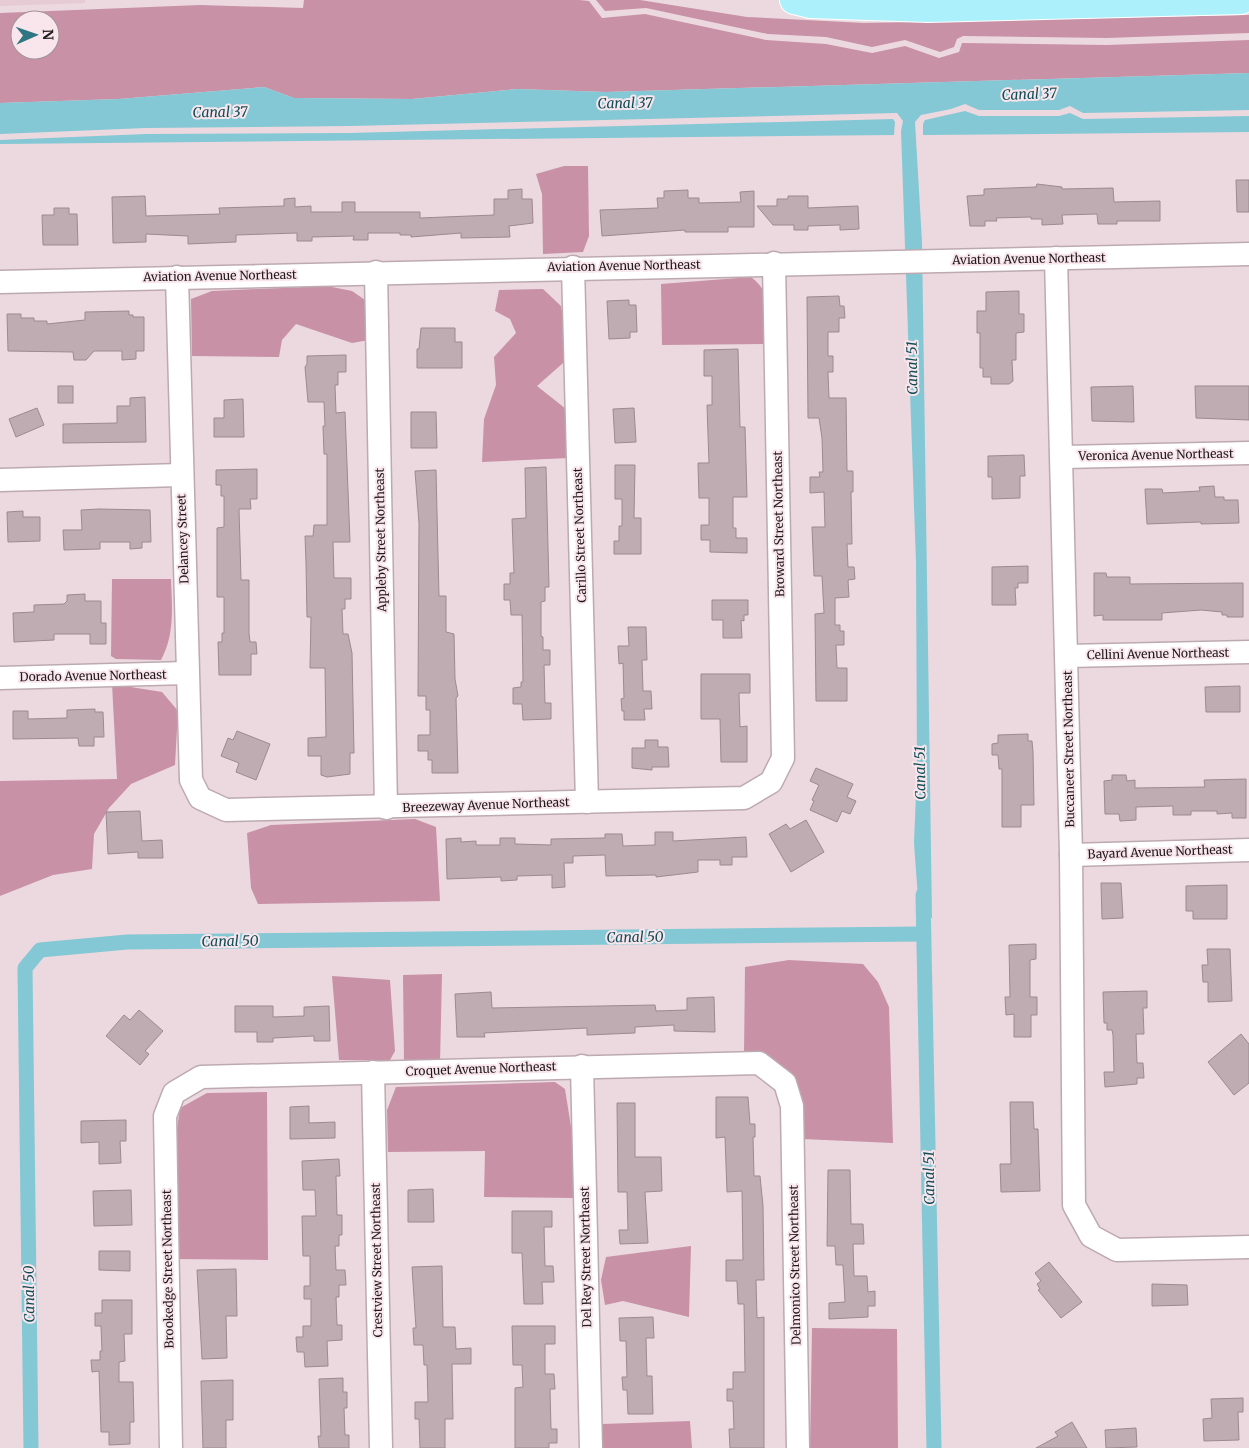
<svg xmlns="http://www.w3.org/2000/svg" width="1249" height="1448" font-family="Merriweather,serif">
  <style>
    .built { fill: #e6cbd5 }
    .forest { fill: #c891a6; fill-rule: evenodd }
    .water { fill: #83c8d4 }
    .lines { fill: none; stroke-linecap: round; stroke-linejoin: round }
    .canal { stroke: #83c8d4; stroke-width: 15 }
    .building { fill: #bfacb3; stroke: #9c8a90 }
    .minor-casing { stroke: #bdaab1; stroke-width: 25 }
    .major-casing { stroke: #fff; stroke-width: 30 }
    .minor { stroke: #fff; stroke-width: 22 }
    .major { stroke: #acf0fb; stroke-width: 28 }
    .labels { text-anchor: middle; stroke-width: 4; stroke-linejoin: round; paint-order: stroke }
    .street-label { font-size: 12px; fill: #201a1c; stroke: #f9e6ed }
    .water-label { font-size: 14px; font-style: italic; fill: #0f4e56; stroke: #f9e6ed }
  </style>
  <rect width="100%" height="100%" fill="#ecd8df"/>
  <polygon class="built" points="0,0 85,0 85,3 0,6"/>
  <g class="forest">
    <path d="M304,0h275l10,1 13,17 43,-4 121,26 60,4 46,9 33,-7 34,12 20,-6 3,-9 145,2 142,-5v33l-643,19 -89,-3 -105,10 -118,-1 -30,-11 -145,12 -119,4v-90l200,-8 103,3zM20,20h30v30h-30z"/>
    <polygon points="596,0 640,0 747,17 864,23 1249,15 1249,33 1107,38 963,36 957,39 954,47 940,52 905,40 872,47 826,37 768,34 646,8 605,11"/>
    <polygon points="564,166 588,166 589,236 583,252 543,254 542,194 536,174"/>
    <path d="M751,277c24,18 17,41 16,67l-105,1 -1,-61z"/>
    <polygon points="327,286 352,291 368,302 369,340 352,343 296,324 282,340 279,357 192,356 191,299 212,291"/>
    <polygon points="543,289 561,306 571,356 537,386 566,409 569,458 482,462 484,419 496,385 494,357 516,333 510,319 495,311 499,290"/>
    <path d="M112,579h59c1,29 4,55 -10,81l-45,-1 -5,-3z"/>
    <polygon points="112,684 162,692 178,711 175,765 131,784 109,808 94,834 92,869 53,875 0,896 0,781 117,779"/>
    <polygon points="415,819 436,827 440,901 258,904 251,888 247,833 271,825"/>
    <polygon points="789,960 863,964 878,982 889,1007 893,1143 802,1139 800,1096 744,1055 745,967"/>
    <polygon points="442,974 440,1062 404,1062 403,975"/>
    <polygon points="332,976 390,980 395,1051 390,1060 339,1060"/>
    <polygon points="555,1082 565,1089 572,1133 577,1198 484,1197 485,1151 388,1152 387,1110 396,1087"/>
    <polygon points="267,1092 268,1260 175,1259 176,1136 180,1108 207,1093"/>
    <polygon points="691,1246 689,1317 623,1301 605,1305 601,1280 606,1257"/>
    <polygon points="812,1328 897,1329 898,1448 810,1448"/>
    <polygon points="690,1421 692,1448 603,1448 602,1424"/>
  </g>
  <g class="water">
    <polygon points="1249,73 1249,110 1083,113 1070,106 1059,110 979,110 965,104 951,109 921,115 915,122 922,242 932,918 919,912 914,843 917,769 916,563 901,131 903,121 897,113 350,126 146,128 0,134 0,103 119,99 264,87 294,98 412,99 517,89 606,92"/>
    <polygon points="965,111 979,116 1059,116 1070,113 1083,119 1249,116 1249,132 923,135 923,124 925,120"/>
    <polygon points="893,119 895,122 894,135 0,144 0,140 146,134 350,133"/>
  </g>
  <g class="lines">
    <g class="canal">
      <polyline points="923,895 934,1448"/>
      <polyline points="31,1448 25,968 40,950 127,942 923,934"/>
    </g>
  </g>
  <g class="building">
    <polygon points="1236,180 1249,180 1249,212 1237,212"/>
    <polygon points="1037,184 1062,187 1062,189 1113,188 1114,202 1160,201 1160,221 1117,221 1117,224 1098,224 1097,214 1062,215 1063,224 1042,225 1042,219 1031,219 1031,217 996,218 997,221 985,221 985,226 970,226 967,196 984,195 984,189 1036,187"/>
    <polygon points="522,189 522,199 532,199 533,223 509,226 510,237 461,238 461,233 411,237 411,235 400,235 400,233 368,233 368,240 353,240 354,236 312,237 312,241 297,241 297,233 236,235 236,242 188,244 188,236 146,234 146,242 113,243 112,197 145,196 146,216 220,214 219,208 284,206 284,199 295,198 295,207 311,206 311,212 342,212 342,202 355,202 355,212 420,212 420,218 494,215 494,199 508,199 508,190"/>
    <polygon points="688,190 688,198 699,198 699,203 741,202 740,192 754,191 754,227 728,227 728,232 685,232 685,230 602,236 600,210 658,208 657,198 664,198 664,191"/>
    <polygon points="788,196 808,196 808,208 858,206 859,229 840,230 840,225 808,226 808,230 794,230 794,225 773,225 757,206 777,206 777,199 788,199"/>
    <polygon points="54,208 69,208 69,214 77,214 78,245 43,245 42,215 54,215"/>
    <polygon points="1019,291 1019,314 1024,314 1024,332 1016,333 1016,360 1012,360 1013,381 1009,384 991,384 991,377 983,377 983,368 980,368 980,333 977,333 977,311 986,311 986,292"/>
    <polygon points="839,296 840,306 844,306 845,318 839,318 839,332 828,332 828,356 833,356 833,372 828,372 829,398 846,398 847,471 853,471 853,492 851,492 852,544 847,544 848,567 854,567 855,579 848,580 849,597 835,598 835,625 840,625 840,631 844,631 844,645 836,645 837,668 847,668 847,701 816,701 815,614 824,613 822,576 814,576 812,527 825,527 824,492 810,493 810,477 820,477 819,472 823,472 822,438 819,418 808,418 807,297"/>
    <polygon points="629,300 629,305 636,305 637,332 630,332 630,338 609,339 607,301"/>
    <polygon points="129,311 129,315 133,315 133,317 144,317 144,351 136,351 136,359 122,360 122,351 94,351 86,360 74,360 73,352 8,351 7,314 21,314 21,318 34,318 34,321 47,321 47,324 85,320 85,312"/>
    <polygon points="421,328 455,328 455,342 462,342 462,368 417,368 417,349 419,349"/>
    <polygon points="738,349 740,427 745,427 747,497 733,497 733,528 736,528 736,538 747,538 747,553 710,552 710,540 701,540 701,525 709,525 709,498 699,498 698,463 709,463 707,405 712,405 712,376 704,376 704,350"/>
    <polygon points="346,355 346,372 338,372 338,385 335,385 336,413 345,412 350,542 333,542 334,578 351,578 351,599 345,599 345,609 342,609 343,634 348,634 352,653 354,753 350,753 350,774 327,777 321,775 321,756 308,756 308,738 326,737 325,668 310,668 311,617 307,617 306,563 305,536 313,536 314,525 327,525 327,454 324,454 323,426 325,426 324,402 308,402 305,367 307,364 307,356"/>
    <rect x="58" y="386" width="15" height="17"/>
    <polygon points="1133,386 1134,422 1092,421 1091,387"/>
    <polygon points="1195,386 1249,386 1249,420 1196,418"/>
    <polygon points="145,397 146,442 63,443 63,424 117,423 117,406 130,406 130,398"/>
    <polygon points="243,399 244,437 214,437 214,418 224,418 224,400"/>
    <polygon points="37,408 44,425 16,437 9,419"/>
    <polygon points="634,408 636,442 615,443 613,409"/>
    <polygon points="411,412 436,412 437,448 411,448"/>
    <polygon points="1024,455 1025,476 1020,476 1020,498 992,499 992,477 988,477 988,456"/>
    <polygon points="615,465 635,465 634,518 641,518 641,554 614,554 614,541 619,541 619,526 622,526 622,499 615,499"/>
    <polygon points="546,467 549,587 545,587 545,601 541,602 541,636 543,637 543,650 550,650 550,665 544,665 545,703 551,703 551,719 523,720 522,704 513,704 513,688 521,687 521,682 523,682 522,615 511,615 510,600 504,600 504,584 510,584 510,573 514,573 512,519 526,518 525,468"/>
    <polygon points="257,469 257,499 250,499 251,509 239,509 241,580 249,580 249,633 250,642 256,642 257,654 251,654 251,675 219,675 218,642 222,642 222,633 224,633 224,597 217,597 217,528 224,527 224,496 221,496 221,485 216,485 216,470"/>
    <polygon points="436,470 439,596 446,596 446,632 454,634 455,679 458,696 456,698 458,773 432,773 432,760 428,760 428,751 418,751 418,735 430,735 430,710 426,710 426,696 418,696 419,523 415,471"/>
    <polygon points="1214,486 1215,497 1224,497 1224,500 1238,500 1239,523 1201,524 1201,522 1147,524 1145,489 1162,489 1163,493 1200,491 1199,487"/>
    <polygon points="99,509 150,510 151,542 142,542 142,548 130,549 130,542 100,542 100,549 64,550 63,530 82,530 81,510"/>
    <polygon points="23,511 23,517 40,517 40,541 8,542 7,512"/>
    <polygon points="1028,566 1028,583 1018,583 1018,588 1015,588 1016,605 992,605 992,567"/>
    <polygon points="1094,573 1106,573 1107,577 1130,577 1130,584 1243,583 1243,617 1227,617 1227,615 1222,615 1222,612 1201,610 1162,613 1162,620 1103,620 1103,615 1094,616"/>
    <polygon points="85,594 85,601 101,601 101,623 106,623 106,644 90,644 90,634 54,634 54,640 14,642 13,613 34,612 34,605 64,604 67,601 67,595"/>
    <polygon points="712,600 748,600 748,615 744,615 744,621 741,620 742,638 723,638 723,620 712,620"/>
    <polygon points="628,627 646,627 647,660 642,660 643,691 651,691 652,709 644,709 645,720 624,720 624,711 622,711 621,699 624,698 623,663 619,664 618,646 629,646"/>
    <polygon points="701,674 750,674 750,693 739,693 740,727 747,726 747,762 721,762 720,719 701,719"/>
    <polygon points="1240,686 1240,712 1206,712 1205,687"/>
    <polygon points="95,709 95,712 103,712 104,737 94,737 94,746 79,746 78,738 13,739 13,711 28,711 28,719 67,718 67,710"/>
    <polygon points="237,731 270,744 256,780 236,772 239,763 221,756 228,738 233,740"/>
    <polygon points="1028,734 1028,741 1032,741 1033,752 1034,805 1021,805 1021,827 1002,827 1002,769 999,769 998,755 992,755 992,744 998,743 998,735"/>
    <polygon points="645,740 658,740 658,747 668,747 669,767 652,767 652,770 632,768 632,748 645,748"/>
    <polygon points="816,768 853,784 847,797 856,801 850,814 842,811 837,822 810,810 814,801 812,800 819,785 810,781"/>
    <polygon points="1112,775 1126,775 1127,781 1135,780 1135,788 1205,787 1204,780 1246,779 1246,818 1232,818 1232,813 1217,814 1217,811 1191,811 1191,815 1173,815 1173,806 1136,807 1136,820 1120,821 1119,814 1105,814 1104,781 1112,780"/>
    <polygon points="140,811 142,841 162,840 163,858 138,858 138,852 108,854 106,812"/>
    <polygon points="806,820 824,852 791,872 769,834 786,824 790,829"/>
    <polygon points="655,832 673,832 673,841 746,837 747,857 732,857 732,865 720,865 720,860 698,860 698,872 656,877 656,875 606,876 605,855 573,856 573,863 564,863 565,887 552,888 552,875 517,876 517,880 501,881 501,877 447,879 446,839 461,838 461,842 476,841 476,845 500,845 500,838 515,838 515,844 551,845 551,839 605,838 605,834 622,834 623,846 655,845"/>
    <polygon points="1101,883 1121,883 1123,918 1102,919"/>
    <polygon points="1227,885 1227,919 1193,919 1193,911 1186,911 1186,886"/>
    <polygon points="1036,944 1036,959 1030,960 1030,997 1037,997 1037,1015 1031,1015 1031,1037 1014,1037 1014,1014 1006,1015 1005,997 1010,997 1009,945"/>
    <polygon points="1207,949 1230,949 1232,1001 1208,1002 1208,982 1203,982 1202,965 1208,965"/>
    <polygon points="1147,991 1147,1008 1143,1008 1144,1034 1136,1034 1137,1063 1143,1063 1144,1078 1137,1078 1137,1084 1105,1087 1104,1072 1114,1072 1113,1035 1112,1030 1107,1030 1107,1023 1104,1023 1103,992"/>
    <polygon points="491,992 492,1008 655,1005 656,1011 687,1010 687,998 714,997 715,1032 674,1031 674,1025 635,1027 635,1033 587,1035 587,1028 484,1033 485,1037 457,1037 455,994"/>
    <polygon points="235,1006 273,1006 273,1017 304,1016 304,1007 329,1006 330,1041 314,1041 314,1036 273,1038 273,1042 257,1042 257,1032 235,1032"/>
    <polygon points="139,1010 163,1031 145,1051 149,1054 140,1065 106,1036 124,1015 130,1020"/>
    <polygon points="1241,1034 1249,1044 1249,1083 1234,1095 1208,1062"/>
    <polygon points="716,1097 748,1097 750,1124 755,1124 755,1137 753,1137 754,1176 760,1176 763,1206 764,1280 756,1280 757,1318 764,1317 764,1448 730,1448 729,1429 734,1429 733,1401 727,1401 727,1389 733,1389 733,1372 745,1372 744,1304 738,1304 737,1281 726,1281 726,1260 743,1260 742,1191 727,1192 725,1137 716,1138"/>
    <polygon points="1010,1102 1033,1102 1034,1129 1038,1129 1040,1191 1001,1192 1000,1164 1011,1164"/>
    <polygon points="617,1103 635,1103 635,1157 661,1157 662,1191 645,1192 648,1243 620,1244 619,1230 628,1230 627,1192 618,1192"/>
    <polygon points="309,1106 309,1123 335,1122 335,1138 290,1139 290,1107"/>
    <polygon points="126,1120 126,1141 120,1141 121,1163 99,1164 99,1142 81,1143 81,1121"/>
    <polygon points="339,1159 340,1176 336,1176 337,1215 342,1215 342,1235 339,1235 339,1246 335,1246 336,1270 345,1270 346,1285 339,1285 339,1297 336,1297 337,1325 342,1325 342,1340 327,1341 328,1366 305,1367 304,1352 297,1352 296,1337 303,1337 303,1326 311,1326 311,1299 304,1299 304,1286 310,1286 310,1256 303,1256 302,1216 316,1216 315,1190 303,1190 302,1161"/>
    <polygon points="828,1170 850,1170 851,1224 863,1224 864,1244 853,1244 854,1276 867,1276 868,1292 875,1291 875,1306 868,1306 868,1317 829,1319 829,1303 845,1302 843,1265 836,1265 835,1246 827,1246"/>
    <polygon points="433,1189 434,1222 408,1222 408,1190"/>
    <polygon points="131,1190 132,1225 94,1226 93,1191"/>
    <polygon points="512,1211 552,1211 552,1227 544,1227 545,1266 553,1266 554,1282 542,1282 543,1304 524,1304 522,1253 512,1253"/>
    <polygon points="99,1251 130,1251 130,1271 99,1270"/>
    <polygon points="1049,1262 1082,1302 1061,1318 1038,1290 1040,1289 1037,1284 1041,1281 1035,1273"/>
    <polygon points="442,1266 443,1327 455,1327 456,1349 471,1348 471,1364 452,1364 453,1419 445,1419 445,1448 420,1448 419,1419 415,1419 415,1402 428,1402 427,1365 424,1365 423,1345 414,1345 413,1328 416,1328 412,1267"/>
    <polygon points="236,1269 237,1316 226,1316 227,1358 202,1359 197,1270"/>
    <polygon points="1152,1284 1187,1285 1188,1305 1152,1306"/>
    <polygon points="102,1300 132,1300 132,1334 124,1334 125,1361 119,1362 119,1382 133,1382 134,1422 130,1422 130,1444 109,1445 109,1432 101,1432 99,1371 92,1372 91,1360 100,1360 100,1351 102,1351 101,1326 95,1326 95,1313 102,1313"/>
    <polygon points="653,1317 654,1338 646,1338 647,1376 652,1376 653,1414 628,1414 627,1390 623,1390 622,1377 627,1377 626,1341 620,1341 619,1318"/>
    <polygon points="512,1326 555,1326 555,1344 545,1344 545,1374 554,1374 555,1389 550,1389 551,1429 557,1429 557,1443 549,1443 549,1448 515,1448 515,1388 523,1387 522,1365 513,1365"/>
    <polygon points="343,1378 343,1392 347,1392 347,1408 344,1408 345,1435 349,1435 349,1448 319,1448 318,1436 321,1436 319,1379"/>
    <polygon points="233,1380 233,1420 226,1420 226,1448 203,1448 201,1381"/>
    <polygon points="1243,1398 1243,1412 1238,1412 1239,1440 1204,1441 1203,1419 1212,1418 1211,1399"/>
    <polygon points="1072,1422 1087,1448 1036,1448 1058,1436 1055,1432"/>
    <polygon points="1136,1428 1137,1447 1106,1448 1105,1430"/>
  </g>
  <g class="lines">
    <defs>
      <g id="minor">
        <polyline points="1056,258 1071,855 1074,1205 1091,1236 1117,1250 1249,1247"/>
        <polyline points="573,267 587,802"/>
        <polyline points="376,272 386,808"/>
        <polyline points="177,277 191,780 200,798 226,810 744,798 771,782 783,758 774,263"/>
        <polyline points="0,282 1249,254"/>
        <polyline points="1063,457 1249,453"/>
        <polyline points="0,480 181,475"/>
        <polyline points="1067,656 1249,652"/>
        <polyline points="0,678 187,673"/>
        <polyline points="1071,855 1249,850"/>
        <polyline points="582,1066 591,1448"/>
        <polyline points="373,1072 381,1448"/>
        <polyline points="171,1448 165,1116 174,1093 201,1077 759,1063 785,1083 792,1106 798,1448"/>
      </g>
      <polyline id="major" points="794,0 810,4 928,8 1241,0"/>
    </defs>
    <use href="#minor" class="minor-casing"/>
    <use href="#major" class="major-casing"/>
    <use href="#minor" class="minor"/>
    <use href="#major" class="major"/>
  </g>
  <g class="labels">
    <g class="street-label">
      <text transform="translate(1029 259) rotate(-1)" y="4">Aviation Avenue Northeast</text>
      <text transform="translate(624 266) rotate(-1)" y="4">Aviation Avenue Northeast</text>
      <text transform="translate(220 276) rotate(-1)" y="4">Aviation Avenue Northeast</text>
      <text transform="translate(1156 455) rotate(-1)" y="4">Veronica Avenue Northeast</text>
      <text transform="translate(779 524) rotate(-91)" y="4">Broward Street Northeast</text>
      <text transform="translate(580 535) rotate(-92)" y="4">Carillo Street Northeast</text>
      <text transform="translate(183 539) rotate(-92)" y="4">Delancey Street</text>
      <text transform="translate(381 540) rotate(-91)" y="4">Appleby Street Northeast</text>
      <text transform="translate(1158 654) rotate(-1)" y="4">Cellini Avenue Northeast</text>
      <text transform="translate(93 676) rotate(-1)" y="4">Dorado Avenue Northeast</text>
      <text transform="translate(1069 749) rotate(-91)" y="4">Buccaneer Street Northeast</text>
      <text transform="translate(486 805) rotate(-2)" y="4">Breezeway Avenue Northeast</text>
      <text transform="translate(1160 852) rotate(-2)" y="4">Bayard Avenue Northeast</text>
      <text transform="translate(481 1069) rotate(-2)" y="4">Croquet Avenue Northeast</text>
      <text transform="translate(586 1257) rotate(-91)" y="4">Del Rey Street Northeast</text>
      <text transform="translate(377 1260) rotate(-91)" y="4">Crestview Street Northeast</text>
      <text transform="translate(795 1265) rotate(-91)" y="4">Delmonico Street Northeast</text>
      <text transform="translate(168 1269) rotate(-91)" y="4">Brookedge Street Northeast</text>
    </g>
    <g class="water-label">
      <text transform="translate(1029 94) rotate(-2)" y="5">Canal 37</text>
      <text transform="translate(625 103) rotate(-1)" y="5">Canal 37</text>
      <text transform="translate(220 112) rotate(-1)" y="5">Canal 37</text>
      <text transform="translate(912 368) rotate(-91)" y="5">Canal 51</text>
      <text transform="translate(920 773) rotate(-91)" y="5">Canal 51</text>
      <text transform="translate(635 937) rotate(-1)" y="5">Canal 50</text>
      <text transform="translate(230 941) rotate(-1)" y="5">Canal 50</text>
      <text transform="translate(929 1178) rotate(-91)" y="5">Canal 51</text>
      <text transform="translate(29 1294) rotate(-91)" y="5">Canal 50</text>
    </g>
  </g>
  <g transform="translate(35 35) rotate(88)"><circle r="24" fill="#f9e6ed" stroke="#a29499"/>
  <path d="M0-4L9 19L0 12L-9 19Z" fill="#2e7681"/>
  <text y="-8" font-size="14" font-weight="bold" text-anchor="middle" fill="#201a1c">N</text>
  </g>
</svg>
